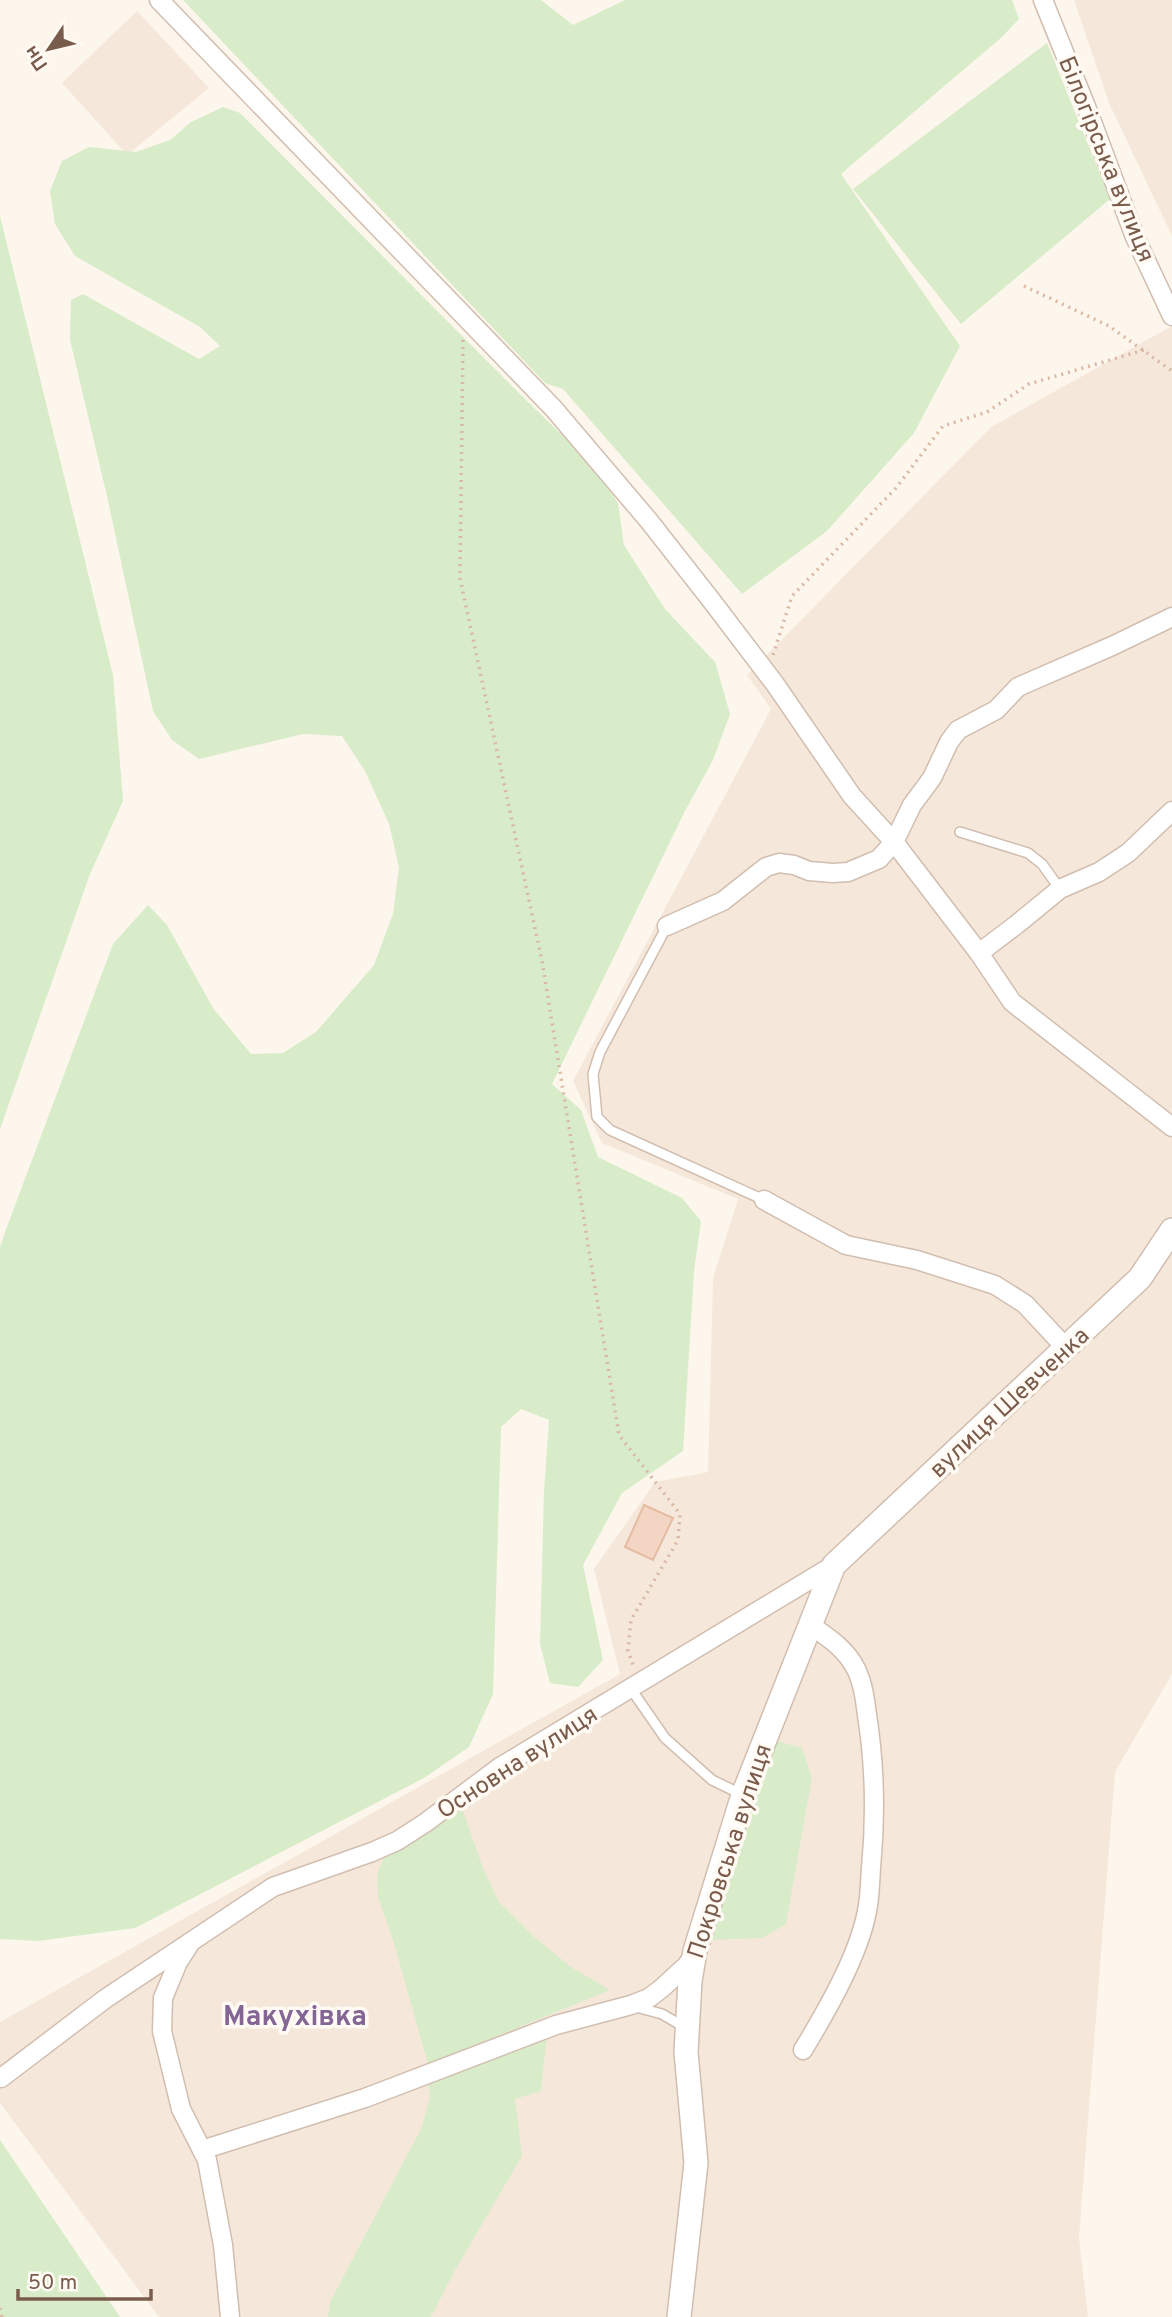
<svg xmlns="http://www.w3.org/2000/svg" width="1172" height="2317" font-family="Overpass,sans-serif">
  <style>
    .residential { fill: #f5e8da }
    .green { fill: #d8ecc9 }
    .building { fill: #f3d5c3; stroke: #e6bba3; stroke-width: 2 }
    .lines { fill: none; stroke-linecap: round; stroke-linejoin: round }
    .service-casing { stroke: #d1beb0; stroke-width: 12 }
    .minor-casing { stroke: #d1beb0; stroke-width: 21 }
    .tertiary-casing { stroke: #d1beb0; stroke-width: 26 }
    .path { stroke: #d9b8a5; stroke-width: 3.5; stroke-dasharray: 2 5; stroke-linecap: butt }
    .service { stroke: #fff; stroke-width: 9 }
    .minor { stroke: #fff; stroke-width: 18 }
    .tertiary { stroke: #fff; stroke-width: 23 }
    .labels { text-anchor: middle; stroke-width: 7; stroke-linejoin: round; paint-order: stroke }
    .street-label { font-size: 24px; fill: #7a5c4d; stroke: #fffaf3 }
    .quarter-label { font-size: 28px; font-weight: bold; fill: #846695; stroke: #fffaf3 }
  </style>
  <rect width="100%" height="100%" fill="#fdf6ec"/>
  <g class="residential">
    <polygon points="1074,0 1172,0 1172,236 1109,103"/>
    <polygon points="137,11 209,88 127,155 62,83"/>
    <polygon points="1172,326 1172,1674 1115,1772 1079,2238 1088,2317 159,2317 0,2103 0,2022 620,1674 594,1569 655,1482 708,1472 713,1278 738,1199 602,1143 573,1081 771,709 747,675 991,427"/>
  </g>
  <g class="green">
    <polygon points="183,0 541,0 573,25 625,0 1012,0 1019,19 1002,37 841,174 960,346 914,433 827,531 742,594 563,389 545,383"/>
    <polygon points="1047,43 1110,199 961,324 853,189"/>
    <polygon points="223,107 240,113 528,402 589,461 618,503 624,545 665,609 715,662 730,714 713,760 685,811 552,1084 581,1110 598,1157 682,1198 701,1221 694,1271 683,1451 622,1493 583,1565 603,1660 578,1687 550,1683 540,1644 544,1492 549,1420 521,1409 501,1427 493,1694 469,1747 424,1778 135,1928 38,1941 0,1939 0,1247 5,1232 113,944 148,905 167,925 213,1008 251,1054 283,1053 316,1032 374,965 393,914 399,867 389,824 365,771 342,736 303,734 199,759 172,740 153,711 107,496 70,340 71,300 83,294 199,359 220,346 200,327 75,256 55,224 50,191 62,161 89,147 136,152 170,140 191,122"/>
    <polygon points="0,216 113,675 123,801 90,874 0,1129"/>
    <polygon points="776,1741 802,1748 812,1778 786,1924 762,1938 712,1940 738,1842"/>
    <polygon points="461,1805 484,1871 499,1902 533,1936 571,1967 610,1990 428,2064 394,1943 378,1897 377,1874 383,1859 408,1845"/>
    <polygon points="547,2035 541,2091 515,2099 522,2156 454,2272 431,2317 328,2317 330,2302 422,2127 430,2096 428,2081"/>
    <polygon points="0,2140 120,2317 0,2317"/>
  </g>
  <polygon class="building" points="644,1505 673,1518 653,1560 625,1547"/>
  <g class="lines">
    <defs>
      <g id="service">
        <polyline points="960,832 1028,853 1042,864 1060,889"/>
        <polyline points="667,926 600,1052 593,1074 597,1117 610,1130 764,1200"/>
        <polyline points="631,1689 665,1738 712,1780 741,1794"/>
        <polyline points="636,2007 662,2014 684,2027"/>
      </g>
      <g id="minor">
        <polyline points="159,0 554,409 649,521 711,600 775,684 852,796 894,842 979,953 1012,1002 1172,1127"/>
        <polyline points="1043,0 1089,114 1135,237 1172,316"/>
        <polyline points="667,926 723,901 766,867 779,863 794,865 809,871 833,873 848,872 879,859 894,842 912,805 932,778 949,742 958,730 996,710 1018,687 1027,683 1112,646 1172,617"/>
        <polyline points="979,953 1016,925 1060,889 1099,872 1128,853 1172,811"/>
        <polyline points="764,1200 846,1245 917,1260 995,1285 1025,1304 1066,1348"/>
        <polyline points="189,1945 178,1962 163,1998 162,2031 181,2109 207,2160 223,2245 230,2317"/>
        <path d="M803,2050c23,-38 56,-95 64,-139 3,-14 3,-29 4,-43 5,-52 4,-102 -4,-153 -2,-16 -4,-32 -11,-46 -10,-20 -28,-32 -46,-44"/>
        <polyline points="1,2078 105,1999 273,1887 372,1852 397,1841 425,1823 500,1767 834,1565"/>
        <polyline points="202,2150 365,2098 556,2025 631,2005 649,1998 662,1988 686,1966 694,1955"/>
      </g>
      <polyline id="tertiary" points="679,2317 696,2163 686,2052 690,1981 695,1951 743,1795 834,1565 1140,1278 1172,1230"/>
    </defs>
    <use href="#service" class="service-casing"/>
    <use href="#minor" class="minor-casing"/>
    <use href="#tertiary" class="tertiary-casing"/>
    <g class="path">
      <polyline points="1024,286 1109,326 1172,371"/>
      <polyline points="463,340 460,578 542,961 619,1435 680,1514 678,1540 631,1620 628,1650 634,1668"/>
      <polyline points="773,655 792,596 896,488 943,426 987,412 1029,384 1144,350"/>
      <polyline points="0,2308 2,2317"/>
    </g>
    <use href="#service" class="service"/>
    <use href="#minor" class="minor"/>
    <use href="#tertiary" class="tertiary"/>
  </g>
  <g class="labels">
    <g class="street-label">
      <text transform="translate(1107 159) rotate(68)" y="8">Білогірська вулиця</text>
      <text transform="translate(1009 1402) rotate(-43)" y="8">вулиця Шевченка</text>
      <text transform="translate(517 1762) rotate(-33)" y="8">Основна вулиця</text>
      <text transform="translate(729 1851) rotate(-72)" y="8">Покровська вулиця</text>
    </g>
    <g class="quarter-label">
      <text x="295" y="2025">Макухівка</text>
    </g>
  </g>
  <g transform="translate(49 49) rotate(235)" stroke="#fffaf3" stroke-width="5" paint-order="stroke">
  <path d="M0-5L12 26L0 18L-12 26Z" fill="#7a5c4d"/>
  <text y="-10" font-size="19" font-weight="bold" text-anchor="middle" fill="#7a5c4d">Пн</text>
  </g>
  <path d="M18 2289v10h133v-10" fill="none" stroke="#7a5c4d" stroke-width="3.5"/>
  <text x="28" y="2289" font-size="21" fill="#7a5c4d" stroke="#fffaf3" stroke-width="5" paint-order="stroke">50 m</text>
</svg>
